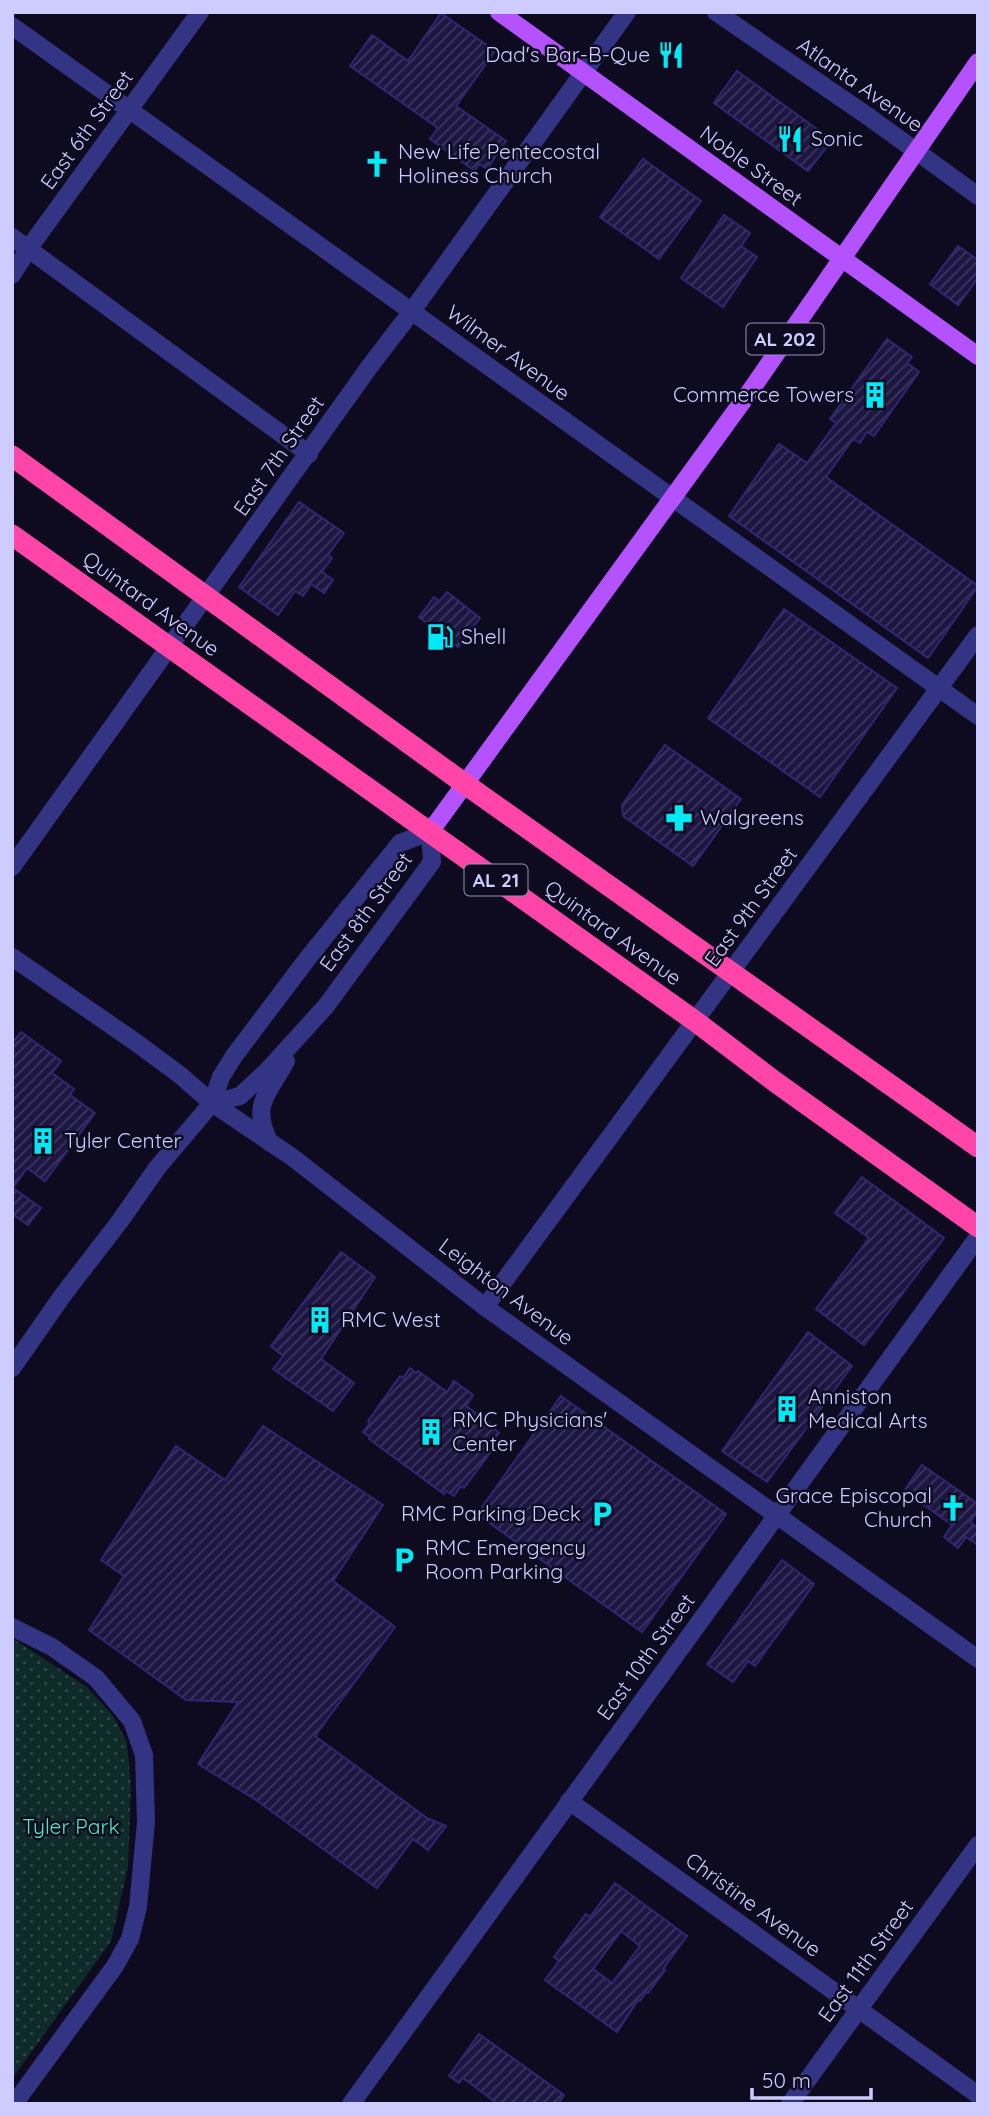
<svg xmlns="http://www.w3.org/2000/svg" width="990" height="2116" font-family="Quicksand,sans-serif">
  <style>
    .park { fill: url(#park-dots) }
    .building { fill: url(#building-hatch); stroke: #312671; stroke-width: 2; fill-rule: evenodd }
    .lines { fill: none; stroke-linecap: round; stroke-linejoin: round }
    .minor { stroke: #333483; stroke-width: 18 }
    .major { stroke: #b552ff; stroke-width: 18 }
    .highway { stroke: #ff46a8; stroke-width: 21 }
    .labels { text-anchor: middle; stroke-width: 5; stroke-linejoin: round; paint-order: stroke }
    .shield { fill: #0e0b21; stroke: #9491bc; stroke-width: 2 }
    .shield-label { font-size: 19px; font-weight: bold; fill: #cecbff }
    .poi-label { font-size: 21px; fill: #cecbff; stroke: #0e0b21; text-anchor: start }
    .street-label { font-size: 21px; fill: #cecbff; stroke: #0e0b21 }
    .park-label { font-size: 21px; fill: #4fe7b9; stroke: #0e0b21 }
  </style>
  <defs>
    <pattern id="park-dots" width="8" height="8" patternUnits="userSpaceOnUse" patternTransform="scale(1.75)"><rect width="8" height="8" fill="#0e2b29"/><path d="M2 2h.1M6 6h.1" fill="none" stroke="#304849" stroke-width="1.8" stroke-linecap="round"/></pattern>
    <pattern id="building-hatch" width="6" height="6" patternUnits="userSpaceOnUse" patternTransform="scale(1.75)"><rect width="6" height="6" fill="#1d1643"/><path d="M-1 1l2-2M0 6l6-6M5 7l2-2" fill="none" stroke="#3d375f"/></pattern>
  </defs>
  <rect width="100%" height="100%" fill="#0e0b21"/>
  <polygon class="park" points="12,1638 87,1687 114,1717 127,1743 131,1787 128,1867 111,1941 12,2079"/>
  <g class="building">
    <polygon points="441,13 495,51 456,106 506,141 487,169 479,164 475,171 430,139 438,128 350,66 372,35 408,61"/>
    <polygon points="737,71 832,140 808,171 714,103"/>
    <polygon points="643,159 701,201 659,259 600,217"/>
    <polygon points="724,215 750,233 741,246 757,257 723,307 681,278"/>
    <polygon points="958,246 978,260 978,278 958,305 930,284"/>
    <polygon points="887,339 912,357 907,363 919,372 874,436 867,432 860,443 853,439 826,477 978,586 928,658 729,516 779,444 807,463 836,423 830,419"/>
    <polygon points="299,502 344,533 328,555 332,558 322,572 333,580 324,593 311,584 303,596 295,591 278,615 239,587"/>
    <polygon points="447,592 480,618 458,647 419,617 434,597 439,601"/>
    <polygon points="784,609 897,688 820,797 708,718"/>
    <polygon points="665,745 741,799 693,866 623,816 622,805"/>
    <polygon points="21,1032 61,1061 52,1073 74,1089 70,1095 95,1113 45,1181 27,1168 13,1188 41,1208 28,1225 12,1214 12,1043"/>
    <polygon points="862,1177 944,1238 864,1345 816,1309 869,1238 835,1213"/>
    <polygon points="341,1252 375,1277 321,1359 354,1383 333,1411 273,1369 283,1356 271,1346"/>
    <polygon points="808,1332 852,1366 767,1482 722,1451"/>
    <polygon points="410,1368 416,1373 418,1371 447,1392 454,1381 473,1395 466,1406 494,1426 493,1428 499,1433 491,1443 495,1446 464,1488 461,1486 454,1496 446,1491 444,1494 369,1439 370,1437 363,1432 370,1423 368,1421 400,1376 403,1378"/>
    <polygon points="561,1396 726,1514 642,1632 477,1514"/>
    <polygon points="263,1426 383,1505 333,1581 395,1627 315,1736 427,1818 446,1826 428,1850 413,1839 377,1888 256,1800 198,1764 238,1702 186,1700 89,1630 124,1576 101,1560 176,1446 225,1480"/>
    <polygon points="922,1465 978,1504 978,1511 970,1522 978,1528 978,1545 966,1537 958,1548 944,1537 952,1525 904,1491"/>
    <polygon points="782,1560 814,1584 755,1666 748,1661 733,1682 707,1664"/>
    <path d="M615,1883l72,53 -24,33 2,1 -17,23 -2,-1 -6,9 -2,-1 -21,32 -72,-52 14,-19 -5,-4 32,-43 4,3zM621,1931l19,15 -28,37 -19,-14z"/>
    <polygon points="479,2034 564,2095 558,2104 498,2104 463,2078 459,2083 449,2076"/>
  </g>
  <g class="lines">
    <g class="minor">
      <polyline points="716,12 869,117 978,196"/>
      <polyline points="12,26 978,716"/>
      <polyline points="12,237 309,454"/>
      <polyline points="12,275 29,248 200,12"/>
      <polyline points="12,867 370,366 412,311 627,12"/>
      <polyline points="12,957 134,1041 180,1075 212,1103 292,1157 485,1307 978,1659"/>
      <path d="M270,1143c-20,-39 -2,-48 16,-82"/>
      <polyline points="485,1307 978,635"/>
      <polyline points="12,1368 63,1295 120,1221 157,1168 212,1103 221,1077 234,1056 308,958 400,843 430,832 432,862 326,1006 267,1071 240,1096 212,1103"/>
      <polyline points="12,1627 52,1647 96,1678 132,1721 144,1755 146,1822 138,1907 130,1939 115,1966 14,2104"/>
      <polyline points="569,1801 978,2095"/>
      <polyline points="351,2104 978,1237"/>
      <polyline points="790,2104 978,1845"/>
    </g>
    <g class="major">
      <polyline points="499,12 978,356"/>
      <polyline points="430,832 753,387 978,62"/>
    </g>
    <g class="highway">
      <polyline points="12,456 465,784 978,1147"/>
      <polyline points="12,535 695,1021 774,1081 978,1227"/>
    </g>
  </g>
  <defs>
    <symbol id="restaurant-bare" viewBox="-9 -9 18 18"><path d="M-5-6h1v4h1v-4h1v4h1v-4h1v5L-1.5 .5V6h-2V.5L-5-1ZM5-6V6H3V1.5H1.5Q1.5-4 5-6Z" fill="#00eaf6" stroke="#0e0b21" stroke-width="2.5" paint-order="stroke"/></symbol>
    <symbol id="church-bare" viewBox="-9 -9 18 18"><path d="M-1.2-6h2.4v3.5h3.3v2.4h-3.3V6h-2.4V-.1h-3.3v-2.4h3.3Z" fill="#00eaf6" stroke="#0e0b21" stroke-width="2.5" paint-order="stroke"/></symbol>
    <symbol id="building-bare" viewBox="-9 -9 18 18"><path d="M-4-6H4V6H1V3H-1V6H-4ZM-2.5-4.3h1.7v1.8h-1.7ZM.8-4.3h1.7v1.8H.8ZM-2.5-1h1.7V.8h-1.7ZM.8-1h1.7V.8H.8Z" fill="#00eaf6" stroke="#0e0b21" stroke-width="2.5" paint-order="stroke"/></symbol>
    <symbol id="fuel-bare" viewBox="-9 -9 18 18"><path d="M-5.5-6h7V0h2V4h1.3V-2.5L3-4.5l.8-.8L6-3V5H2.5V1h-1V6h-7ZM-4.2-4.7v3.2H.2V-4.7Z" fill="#00eaf6" stroke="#0e0b21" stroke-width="2.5" paint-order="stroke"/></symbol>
    <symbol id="pharmacy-bare" viewBox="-9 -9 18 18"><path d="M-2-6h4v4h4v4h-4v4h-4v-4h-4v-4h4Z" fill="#00eaf6" stroke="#0e0b21" stroke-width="2.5" paint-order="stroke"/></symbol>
    <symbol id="parking-bare" viewBox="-9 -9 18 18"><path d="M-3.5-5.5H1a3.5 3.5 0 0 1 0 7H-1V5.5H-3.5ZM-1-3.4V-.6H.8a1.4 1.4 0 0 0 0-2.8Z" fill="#00eaf6" stroke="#0e0b21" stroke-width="2.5" paint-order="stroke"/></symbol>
  </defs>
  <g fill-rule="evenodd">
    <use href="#restaurant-bare" x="652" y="36" width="38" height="38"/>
    <use href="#restaurant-bare" x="771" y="120" width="38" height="38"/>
    <use href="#church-bare" x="358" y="145" width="38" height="38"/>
    <use href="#building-bare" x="856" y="376" width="38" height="38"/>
    <use href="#fuel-bare" x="421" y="618" width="38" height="38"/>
    <use href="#pharmacy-bare" x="660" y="799" width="38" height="38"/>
    <use href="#building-bare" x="24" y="1122" width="38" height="38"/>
    <use href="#building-bare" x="301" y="1301" width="38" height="38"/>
    <use href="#building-bare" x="768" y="1390" width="38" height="38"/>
    <use href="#building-bare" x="412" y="1413" width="38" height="38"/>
    <use href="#church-bare" x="934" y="1489" width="38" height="38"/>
    <use href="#parking-bare" x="583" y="1495" width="38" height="38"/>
    <use href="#parking-bare" x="385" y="1541" width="38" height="38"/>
  </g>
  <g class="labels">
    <g class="shield">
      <rect x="746.5" y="323.5" width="77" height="31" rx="5"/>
      <rect x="464.5" y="864.5" width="63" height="31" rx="5"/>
    </g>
    <g class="shield-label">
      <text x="785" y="346">AL 202</text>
      <text x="496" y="887">AL 21</text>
    </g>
    <g class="poi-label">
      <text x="650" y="62" text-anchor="end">Dad's Bar-B-Que</text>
      <text x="811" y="146">Sonic</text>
      <text x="398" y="159">New Life Pentecostal<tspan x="398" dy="24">Holiness Church</tspan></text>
      <text x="854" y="402" text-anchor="end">Commerce Towers</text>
      <text x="461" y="644">Shell</text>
      <text x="700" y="825">Walgreens</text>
      <text x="64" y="1148">Tyler Center</text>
      <text x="341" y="1327">RMC West</text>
      <text x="808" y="1404">Anniston<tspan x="808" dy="24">Medical Arts</tspan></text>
      <text x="452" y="1427">RMC Physicians'<tspan x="452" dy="24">Center</tspan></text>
      <text x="932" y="1503" text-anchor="end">Grace Episcopal<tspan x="932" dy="24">Church</tspan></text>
      <text x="581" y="1521" text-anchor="end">RMC Parking Deck</text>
      <text x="425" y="1555">RMC Emergency<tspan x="425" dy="24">Room Parking</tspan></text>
    </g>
    <g class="street-label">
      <text transform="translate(860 85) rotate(35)" y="7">Atlanta Avenue</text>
      <text transform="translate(87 130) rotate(-54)" y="7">East 6th Street</text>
      <text transform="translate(751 166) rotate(36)" y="7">Noble Street</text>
      <text transform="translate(508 353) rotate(36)" y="7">Wilmer Avenue</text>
      <text transform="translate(279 456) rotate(-55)" y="7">East 7th Street</text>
      <text transform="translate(151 604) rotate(36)" y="7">Quintard Avenue</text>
      <text transform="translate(751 907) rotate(-54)" y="7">East 9th Street</text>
      <text transform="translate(366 912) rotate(-54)" y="7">East 8th Street</text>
      <text transform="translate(613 933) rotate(36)" y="7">Quintard Avenue</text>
      <text transform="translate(506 1292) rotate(37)" y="7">Leighton Avenue</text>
      <text transform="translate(646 1657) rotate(-54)" y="7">East 10th Street</text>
      <text transform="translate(753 1905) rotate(36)" y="7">Christine Avenue</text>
      <text transform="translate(866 1961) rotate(-54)" y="7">East 11th Street</text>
    </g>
    <g class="park-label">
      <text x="71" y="1834">Tyler Park</text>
    </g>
  </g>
  <rect width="990" height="2116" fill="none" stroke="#cecbff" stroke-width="28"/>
  <path d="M752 2088v10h119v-10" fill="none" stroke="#cecbff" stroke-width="3.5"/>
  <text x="762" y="2088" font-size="21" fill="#cecbff" stroke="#0e0b21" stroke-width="5" paint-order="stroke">50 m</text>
</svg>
